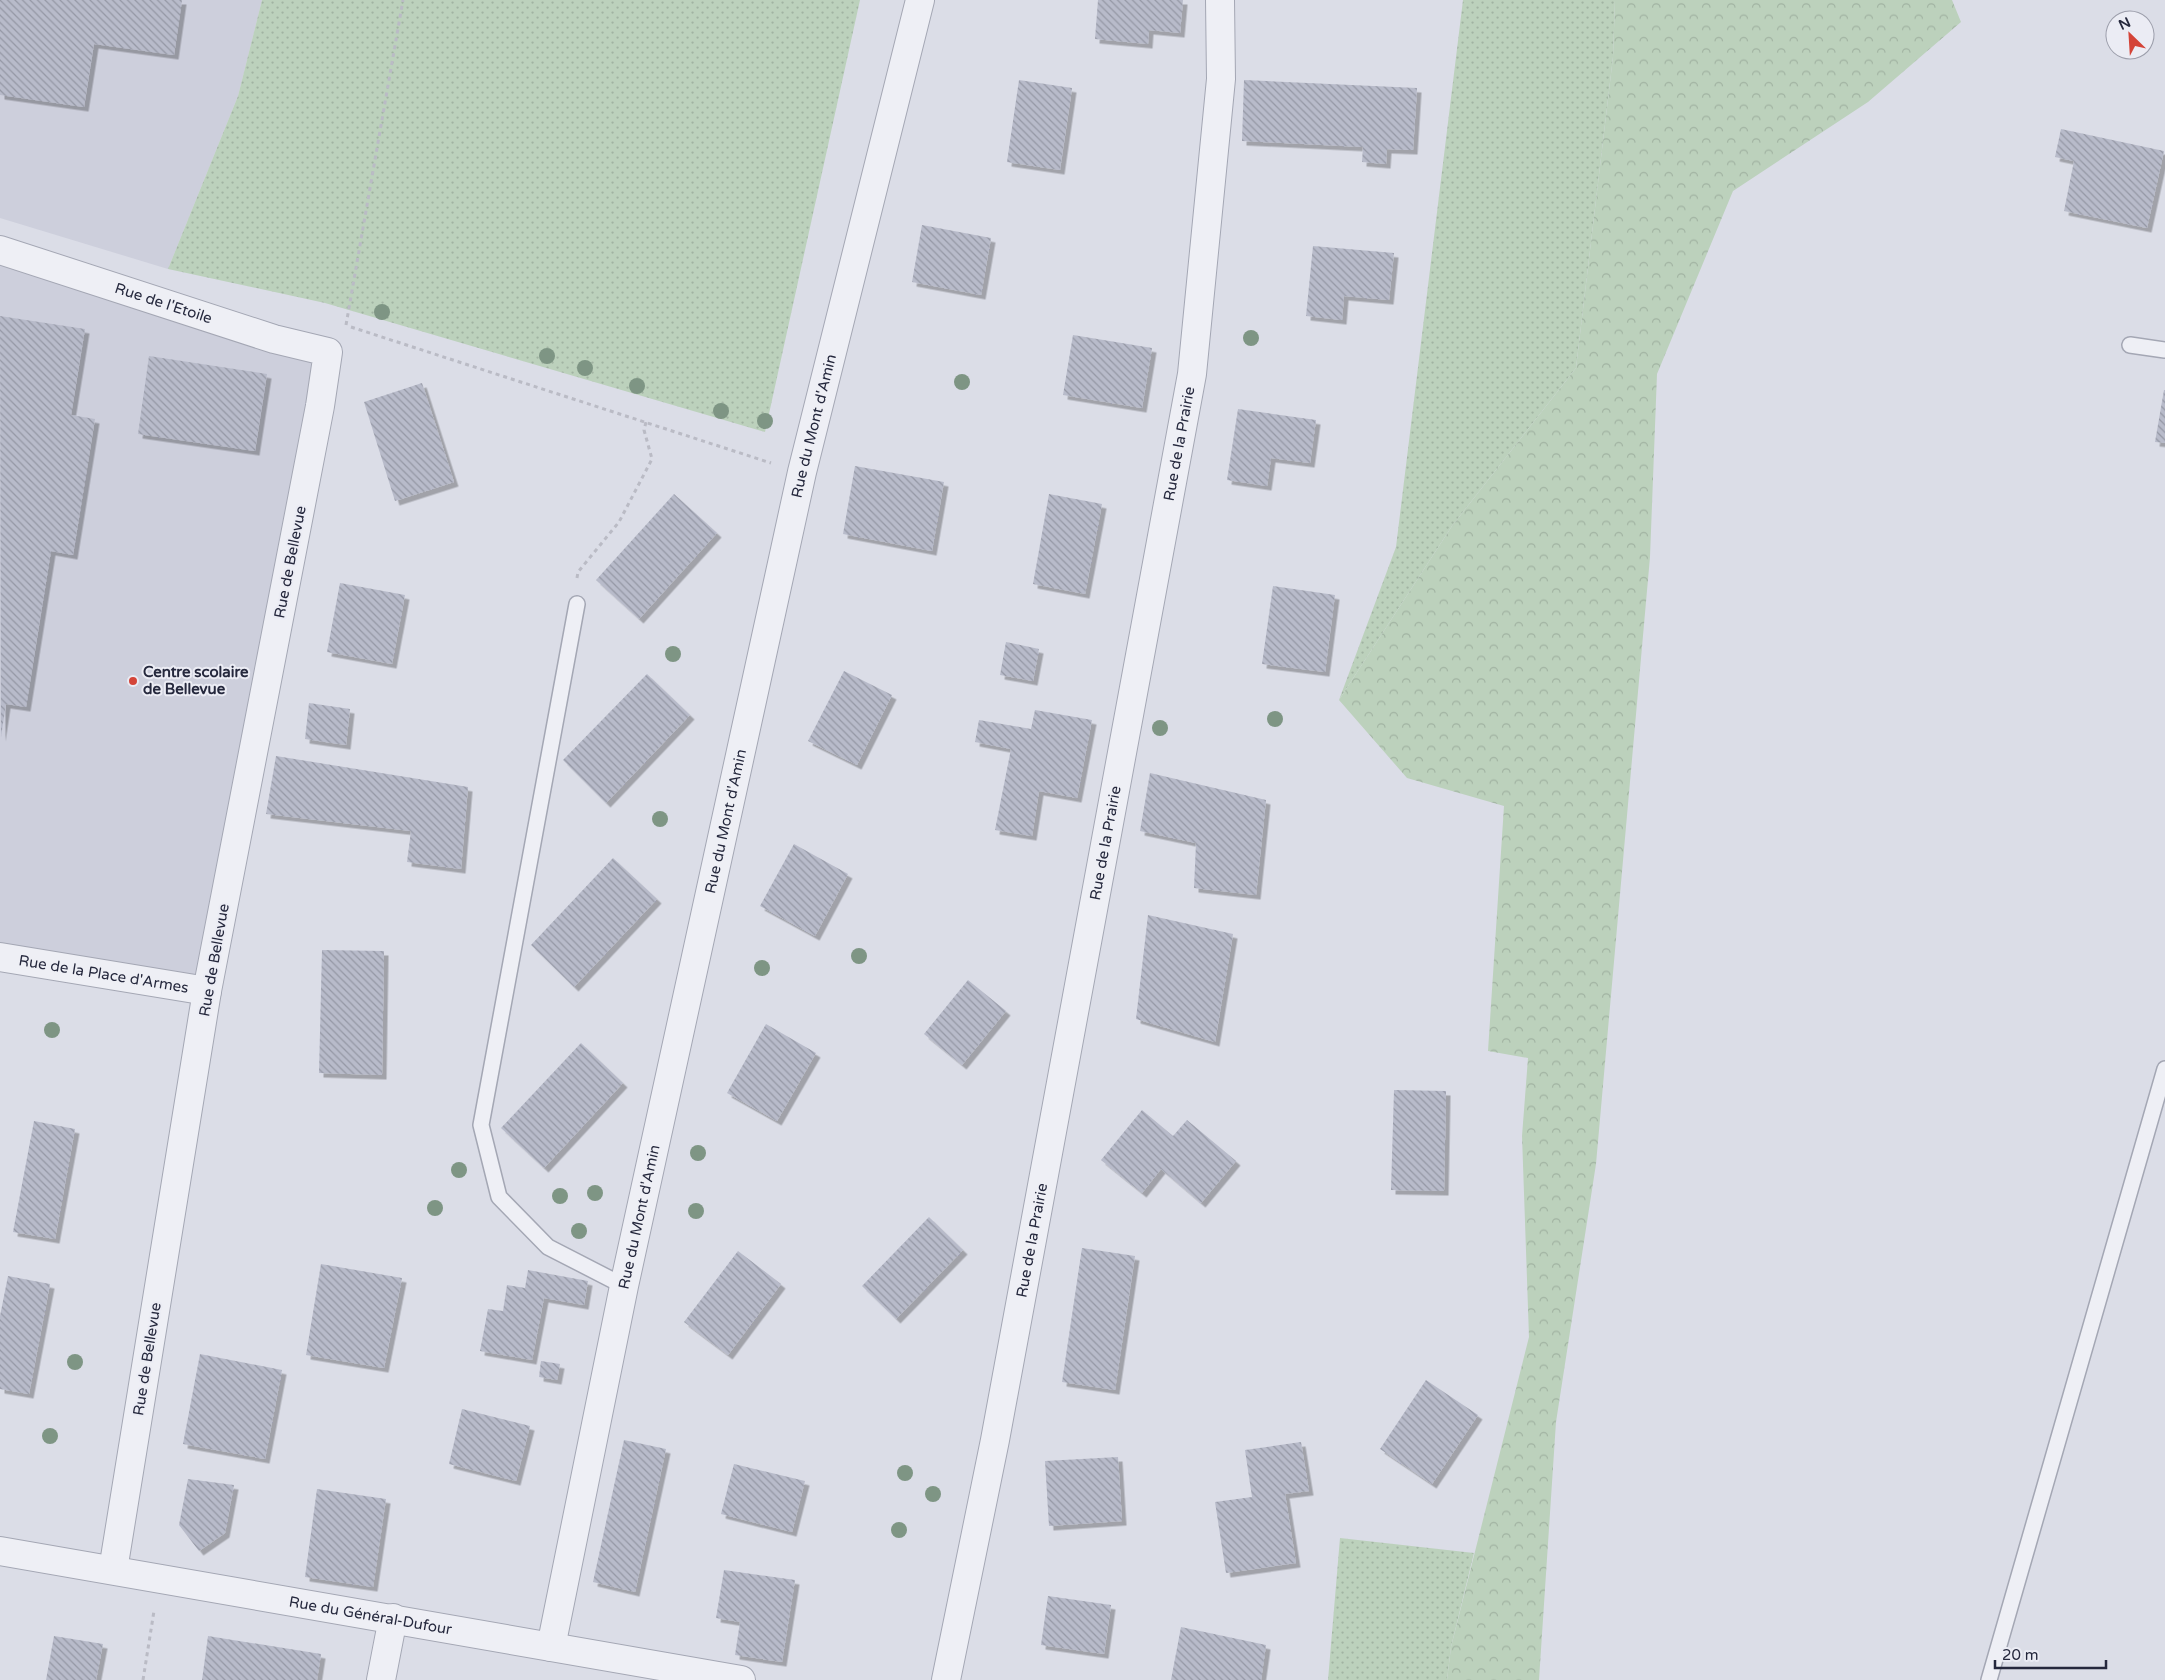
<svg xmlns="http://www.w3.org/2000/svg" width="2165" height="1680" font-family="'Varela Round',sans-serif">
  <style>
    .built { fill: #cdcfdc }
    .grass { fill: url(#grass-dots) }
    .forest { fill: url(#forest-crowns) }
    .building { fill: url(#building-back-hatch); filter: url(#shadow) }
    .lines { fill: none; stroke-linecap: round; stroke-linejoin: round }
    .lane-casing { stroke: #a4a7b4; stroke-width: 18 }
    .street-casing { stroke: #a4a7b4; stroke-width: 30 }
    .path { stroke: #babbc5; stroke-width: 3; stroke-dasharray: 4 4; stroke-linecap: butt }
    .lane { stroke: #eeeff5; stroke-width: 15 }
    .street { stroke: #eeeff5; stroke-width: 28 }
    .tree { fill: #7e9584 }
    .poi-dot { fill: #d44438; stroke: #ebecf4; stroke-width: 2 }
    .labels { text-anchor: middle; stroke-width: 4; stroke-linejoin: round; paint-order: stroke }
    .street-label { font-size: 15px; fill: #25283d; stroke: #ebecf4 }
    .poi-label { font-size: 15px; font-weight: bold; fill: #25283d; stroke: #ebecf4; text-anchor: start }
  </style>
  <defs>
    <pattern id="grass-dots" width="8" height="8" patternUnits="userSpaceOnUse" patternTransform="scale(1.25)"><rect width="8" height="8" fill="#bcd1bc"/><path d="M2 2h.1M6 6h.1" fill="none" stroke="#a1b3a2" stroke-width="1.8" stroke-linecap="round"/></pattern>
    <pattern id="forest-crowns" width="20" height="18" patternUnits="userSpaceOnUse" patternTransform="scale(1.25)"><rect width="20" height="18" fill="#bcd1bc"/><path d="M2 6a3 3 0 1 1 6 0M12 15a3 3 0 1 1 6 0" fill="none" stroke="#a1b3a2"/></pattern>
    <pattern id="building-back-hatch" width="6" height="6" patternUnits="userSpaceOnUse" patternTransform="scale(1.25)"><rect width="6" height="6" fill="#b8bbca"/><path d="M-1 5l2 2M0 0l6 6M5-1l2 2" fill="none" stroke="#9598a5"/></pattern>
    <filter id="shadow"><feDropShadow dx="4.5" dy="4.5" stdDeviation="0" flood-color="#0004"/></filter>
  </defs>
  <rect width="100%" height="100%" fill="#dbdde7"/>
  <g class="built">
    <polygon points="0,0 262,0 238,96 168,269 0,218"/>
    <polygon points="0,250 328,352 207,991 0,957"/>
  </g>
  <g class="grass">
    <polygon points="262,0 860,0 765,432 325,303 168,269 238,96"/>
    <polygon points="1463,0 1615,0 1613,57 1576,368 1452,526 1339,700 1396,547"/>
    <polygon points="1340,1538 1474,1553 1451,1647 1447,1680 1328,1680"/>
  </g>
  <polygon class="forest" points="1615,0 1952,0 1961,22 1868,102 1733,191 1657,374 1650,557 1596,1164 1556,1422 1539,1680 1447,1680 1451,1647 1529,1337 1522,1136 1528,1058 1488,1051 1504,806 1407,778 1339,700 1452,526 1576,368 1613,57"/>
  <g class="building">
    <polygon points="0,0 182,0 174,55 94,44 84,107 0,95"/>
    <polygon points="1098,0 1183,0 1180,33 1149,30 1148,44 1095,39"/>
    <polygon points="1019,80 1072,88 1060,170 1007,162"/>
    <polygon points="1244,80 1417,88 1413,150 1387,149 1386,164 1362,162 1363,147 1242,141"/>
    <polygon points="2061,129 2164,151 2147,228 2064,211 2074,161 2055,157"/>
    <polygon points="922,225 991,238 981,295 912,282"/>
    <polygon points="1313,246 1394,253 1389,300 1344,296 1342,320 1306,316"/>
    <polygon points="0,316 85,329 71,415 95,419 73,555 51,551 26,707 6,704 1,737"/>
    <polygon points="1073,335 1152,348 1142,408 1063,395"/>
    <polygon points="149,356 267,374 255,451 138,434"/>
    <polygon points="422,383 454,482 395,501 364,402"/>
    <polygon points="2164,390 2165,390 2165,443 2155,442"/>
    <polygon points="1238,409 1316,420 1310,463 1271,458 1267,486 1227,480"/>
    <polygon points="855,466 944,482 932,551 843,534"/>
    <polygon points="674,494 717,533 639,619 596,580"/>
    <polygon points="1049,494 1102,504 1085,594 1033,584"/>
    <polygon points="340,583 405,595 392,664 327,652"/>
    <polygon points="1273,586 1335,595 1325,672 1262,664"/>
    <polygon points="1006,642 1039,649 1033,681 1000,675"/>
    <polygon points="844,671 892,695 857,765 808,741"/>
    <polygon points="647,674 690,715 606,803 563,760"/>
    <polygon points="309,703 350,709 346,745 305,739"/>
    <polygon points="1035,710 1092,720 1077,798 1039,791 1032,836 995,830 1011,749 975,742 979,720 1031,729"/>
    <polygon points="276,756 468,787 461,869 407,862 411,831 266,814"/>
    <polygon points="1150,773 1266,800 1256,895 1194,888 1196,843 1140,831"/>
    <polygon points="794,844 848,874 815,936 760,906"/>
    <polygon points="613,858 657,899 574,987 531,945"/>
    <polygon points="1148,915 1233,934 1215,1042 1136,1019"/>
    <polygon points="322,950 384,951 382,1075 319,1073"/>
    <polygon points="968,980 1006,1011 962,1065 924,1034"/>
    <polygon points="766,1024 816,1053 777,1121 727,1093"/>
    <polygon points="581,1043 623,1083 544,1168 501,1128"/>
    <polygon points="1394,1090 1446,1091 1444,1191 1391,1190"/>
    <polygon points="1142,1110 1173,1136 1187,1120 1236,1161 1201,1203 1161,1169 1142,1193 1101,1160"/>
    <polygon points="34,1121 75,1129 55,1239 13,1232"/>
    <polygon points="929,1217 963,1250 896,1319 862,1286"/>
    <polygon points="1082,1248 1135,1256 1115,1390 1062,1382"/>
    <polygon points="738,1251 781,1284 728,1355 684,1322"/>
    <polygon points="321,1264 402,1278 384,1368 306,1355"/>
    <polygon points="528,1270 588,1281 584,1305 544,1298 532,1360 480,1351 488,1309 503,1311 507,1285 525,1288"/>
    <polygon points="8,1276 50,1284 29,1394 0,1389 0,1316"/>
    <polygon points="200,1354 282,1370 265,1459 183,1444"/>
    <polygon points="541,1361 560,1364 557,1380 539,1377"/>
    <polygon points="1426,1380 1478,1415 1432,1484 1380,1449"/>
    <polygon points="462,1409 530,1426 516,1481 449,1464"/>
    <polygon points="624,1440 666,1449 635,1592 593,1582"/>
    <polygon points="1301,1442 1309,1491 1285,1494 1296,1563 1226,1573 1215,1502 1252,1497 1245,1450"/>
    <polygon points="1118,1457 1122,1521 1049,1526 1045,1461"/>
    <polygon points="734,1464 805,1481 792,1532 721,1514"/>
    <polygon points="188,1479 234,1485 225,1533 199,1551 179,1525"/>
    <polygon points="317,1489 386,1499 373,1587 305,1577"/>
    <polygon points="724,1570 795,1580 782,1662 735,1655 740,1622 716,1618"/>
    <polygon points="1048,1596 1111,1605 1104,1654 1041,1645"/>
    <polygon points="1181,1627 1266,1645 1261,1680 1171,1680"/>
    <polygon points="54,1636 103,1644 96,1680 46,1680"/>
    <polygon points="208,1636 321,1654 317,1680 202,1680"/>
  </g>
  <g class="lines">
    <defs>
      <g id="lane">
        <polyline points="2130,345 2165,350"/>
        <polyline points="577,604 481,1125 499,1197 548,1247 624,1286"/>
        <polyline points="1989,1680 2165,1069"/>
      </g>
      <g id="street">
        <path id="s1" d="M0,250l274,89 54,13 -8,54 -113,585 -94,579"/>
        <path id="s2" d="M0,957l207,34"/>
        <path id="s3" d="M0,1551l741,129"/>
        <path id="s4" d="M551,1647l73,-361 178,-814 118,-472"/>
        <polyline points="381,1680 393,1618"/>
        <path id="s5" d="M946,1680l49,-240 197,-1066 29,-295 -1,-79"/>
      </g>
    </defs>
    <use href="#lane" class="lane-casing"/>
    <use href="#street" class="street-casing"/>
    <g class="path">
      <polyline points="346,325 403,0"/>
      <polyline points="351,327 771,463"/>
      <polyline points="577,578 578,572 619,522 652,459 644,430 646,422"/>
      <polyline points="143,1680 154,1611"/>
    </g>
    <use href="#lane" class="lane"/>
    <use href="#street" class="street"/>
  </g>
  <g class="tree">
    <circle cx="382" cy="312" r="8"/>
    <circle cx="1251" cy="338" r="8"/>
    <circle cx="547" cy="356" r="8"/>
    <circle cx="585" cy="368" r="8"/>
    <circle cx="962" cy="382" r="8"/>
    <circle cx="637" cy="386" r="8"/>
    <circle cx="721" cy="411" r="8"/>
    <circle cx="765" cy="421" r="8"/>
    <circle cx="673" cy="654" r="8"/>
    <circle cx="1275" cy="719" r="8"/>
    <circle cx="1160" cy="728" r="8"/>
    <circle cx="660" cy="819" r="8"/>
    <circle cx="859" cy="956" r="8"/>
    <circle cx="762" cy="968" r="8"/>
    <circle cx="52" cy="1030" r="8"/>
    <circle cx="698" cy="1153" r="8"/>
    <circle cx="459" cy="1170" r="8"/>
    <circle cx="595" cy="1193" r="8"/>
    <circle cx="560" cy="1196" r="8"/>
    <circle cx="435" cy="1208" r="8"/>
    <circle cx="696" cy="1211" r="8"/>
    <circle cx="579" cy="1231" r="8"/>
    <circle cx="75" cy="1362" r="8"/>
    <circle cx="50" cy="1436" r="8"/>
    <circle cx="905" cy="1473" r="8"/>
    <circle cx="933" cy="1494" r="8"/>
    <circle cx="899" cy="1530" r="8"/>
  </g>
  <circle class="poi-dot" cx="133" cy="681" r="5"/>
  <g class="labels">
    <g class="street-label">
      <text dy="5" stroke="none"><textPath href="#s1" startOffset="172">Rue de l'Etoile</textPath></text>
      <text dy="5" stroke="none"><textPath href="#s4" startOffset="1249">Rue du Mont d'Amin</textPath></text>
      <text dy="5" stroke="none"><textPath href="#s5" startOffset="1258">Rue de la Prairie</textPath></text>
      <text transform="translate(290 562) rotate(-79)" y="5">Rue de Bellevue</text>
      <text dy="5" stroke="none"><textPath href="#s4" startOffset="844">Rue du Mont d'Amin</textPath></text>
      <text dy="5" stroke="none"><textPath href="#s5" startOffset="852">Rue de la Prairie</textPath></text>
      <text transform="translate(214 960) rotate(-80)" y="5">Rue de Bellevue</text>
      <text dy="5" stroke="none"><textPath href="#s2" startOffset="105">Rue de la Place d'Armes</textPath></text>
      <text dy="5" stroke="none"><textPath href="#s4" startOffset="439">Rue du Mont d'Amin</textPath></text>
      <text dy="5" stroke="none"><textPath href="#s5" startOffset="448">Rue de la Prairie</textPath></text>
      <text transform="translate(147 1359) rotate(-81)" y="5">Rue de Bellevue</text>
      <text dy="5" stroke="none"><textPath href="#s3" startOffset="376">Rue du Général-Dufour</textPath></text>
    </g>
    <g class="poi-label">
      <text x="143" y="677">Centre scolaire<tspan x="143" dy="17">de Bellevue</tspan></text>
    </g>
  </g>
  <g transform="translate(2130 35) rotate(335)"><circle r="24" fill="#ebecf4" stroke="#9c9eab"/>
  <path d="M0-4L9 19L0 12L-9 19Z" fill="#d44438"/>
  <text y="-8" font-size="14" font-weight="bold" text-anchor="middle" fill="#25283d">N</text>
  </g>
  <path d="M1995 1660v8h111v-8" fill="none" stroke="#25283d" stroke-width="2.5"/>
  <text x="2002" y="1660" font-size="15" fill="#25283d" stroke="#ebecf4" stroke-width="4" paint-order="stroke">20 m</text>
</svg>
